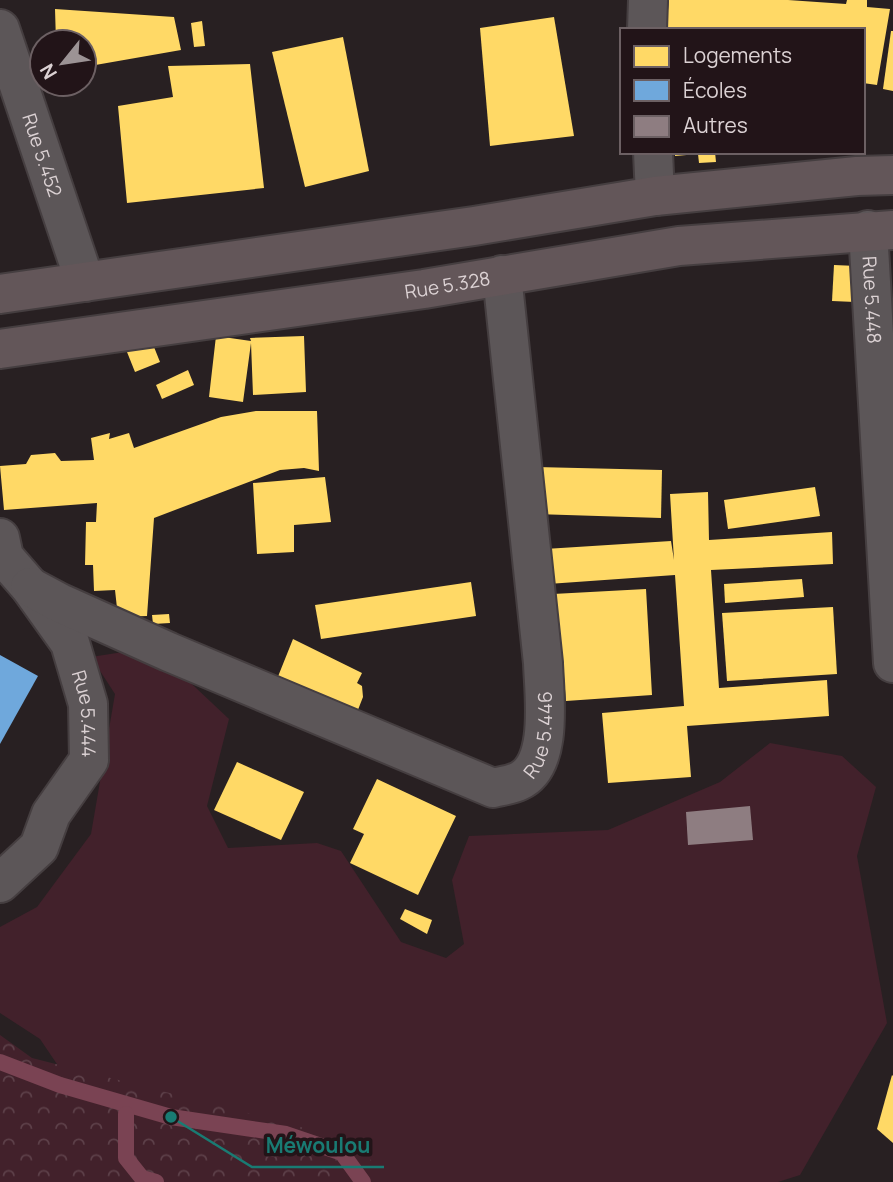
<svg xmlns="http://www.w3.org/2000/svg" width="893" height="1182" font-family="Manrope,sans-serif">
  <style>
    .grass { fill: #42212b }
    .forest { fill: url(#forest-crowns) }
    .homes { fill: #ffd966 }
    .schools { fill: #6fa8dc }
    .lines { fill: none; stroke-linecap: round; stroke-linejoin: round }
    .stream { stroke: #7a4353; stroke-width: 16 }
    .building { fill: #8e7d81 }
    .minor-casing { stroke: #453e40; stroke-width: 42 }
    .major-casing { stroke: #453e40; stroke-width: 42 }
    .minor { stroke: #5c5658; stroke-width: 38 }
    .major { stroke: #635659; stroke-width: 38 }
    .labels { text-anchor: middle; stroke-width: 7; stroke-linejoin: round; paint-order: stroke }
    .street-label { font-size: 19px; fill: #dbd1d3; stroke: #221418 }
    .leader { fill: none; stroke: #197b73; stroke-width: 2.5 }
    .callout-dot { fill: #197b73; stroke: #221418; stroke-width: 2.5 }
    .callout-label { font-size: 21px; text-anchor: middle; font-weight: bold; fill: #197b73; stroke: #221418; stroke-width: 7; stroke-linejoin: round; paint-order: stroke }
  </style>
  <defs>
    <pattern id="forest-crowns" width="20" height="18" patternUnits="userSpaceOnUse" patternTransform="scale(1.75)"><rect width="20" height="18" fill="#42212b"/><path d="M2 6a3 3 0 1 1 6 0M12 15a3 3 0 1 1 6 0" fill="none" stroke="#5d4049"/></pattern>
  </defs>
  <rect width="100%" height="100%" fill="#282022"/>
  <polygon class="grass" points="136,650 161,655 229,719 207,806 228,848 317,843 341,851 401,942 446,958 464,944 452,880 469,836 608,830 720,782 770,743 842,756 876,787 857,856 887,1023 800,1175 778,1182 388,1182 52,1093 65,1076 40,1039 0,1013 0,927 37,907 91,834 115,694 91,657"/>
  <polygon class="forest" points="0,1035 32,1058 295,1125 362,1149 388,1182 0,1182"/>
  <g class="homes">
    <polygon points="669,0 788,0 846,4 847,0 867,0 867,7 890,9 877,85 863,83 863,30 666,30"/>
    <polygon points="55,9 174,17 181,50 84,67 84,42 56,42"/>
    <polygon points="554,17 574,136 490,146 480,28"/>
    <polygon points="202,21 205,46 194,47 191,23"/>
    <polygon points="891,31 893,31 893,91 883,89"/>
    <polygon points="343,37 369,171 305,187 272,52"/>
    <polygon points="250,64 264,188 127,203 118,106 173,97 168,66"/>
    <polygon points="675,152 715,152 716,162 699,163 698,154 675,156"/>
    <polygon points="834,265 857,266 855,302 832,301"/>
    <polygon points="216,336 251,341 250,338 304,336 306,392 253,395 251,343 243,402 209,397"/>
    <polygon points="152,342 160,362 135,372 127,352"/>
    <polygon points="188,370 194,385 162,399 156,385"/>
    <polygon points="256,411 317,411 319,471 304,468 280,470 154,518 147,616 118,617 115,590 94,591 93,565 85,565 86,522 96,522 97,503 4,510 0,466 26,464 31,455 55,453 61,461 94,460 91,438 110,433 109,439 129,433 134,448 221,417"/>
    <polygon points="536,467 662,470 661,518 535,514"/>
    <polygon points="325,477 331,522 294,525 294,552 257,554 253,483"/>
    <polygon points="815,487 820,516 728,529 724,500"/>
    <polygon points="708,492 709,540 832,532 833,564 711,570 719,688 827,680 829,716 687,726 691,777 608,783 602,713 684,706 675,575 548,584 545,549 671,541 674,560 670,494"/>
    <polygon points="802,579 804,597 725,603 724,584"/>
    <polygon points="471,582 476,616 321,639 315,605"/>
    <polygon points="646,589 652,695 566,701 564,677 552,677 553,594"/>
    <polygon points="833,607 837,674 727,681 722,613"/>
    <polygon points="169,614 170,623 153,624 152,615"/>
    <polygon points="293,639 362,673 357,683 362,686 363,697 354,720 275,684"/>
    <polygon points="237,762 304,792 281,840 214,810"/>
    <polygon points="377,779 456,816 418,895 350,863 364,834 353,829"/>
    <polygon points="405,909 432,920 427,934 400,919"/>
    <polygon points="892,1075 893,1076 893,1143 877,1129"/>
  </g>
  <polygon class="schools" points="0,655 38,676 0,744"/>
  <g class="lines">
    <g class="stream">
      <polyline points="0,1062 60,1085 171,1117 286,1134 342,1153 363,1182"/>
      <polyline points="126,1114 126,1158 142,1178 156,1182"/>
    </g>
  </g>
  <polygon class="building" points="750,806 753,840 688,845 686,812"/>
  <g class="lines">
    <defs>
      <g id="minor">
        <path id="s1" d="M0,29l85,253"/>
        <polyline points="647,30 648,0"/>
        <polyline points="653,152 655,196"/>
        <path id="s2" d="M868,230l25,433"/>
        <path id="s3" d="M0,538l4,19 26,30 40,56 18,61 1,56 -38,54 -12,33 -39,36"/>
        <path id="s4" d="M30,587l30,16 109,49 324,136c8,-2 18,-3 26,-7 35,-16 25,-87 24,-118l-41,-388"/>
      </g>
      <g id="major">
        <polyline points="0,294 474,226 655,196 857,176 893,175"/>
        <path id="s5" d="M0,349l424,-60 255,-43 214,-16"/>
      </g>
    </defs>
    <use href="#minor" class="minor-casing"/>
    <use href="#major" class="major-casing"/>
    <use href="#minor" class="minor"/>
    <use href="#major" class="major"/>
  </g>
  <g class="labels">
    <g class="street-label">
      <text dy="7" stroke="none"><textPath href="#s1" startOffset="133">Rue 5.452</textPath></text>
      <text dy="7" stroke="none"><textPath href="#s5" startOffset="452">Rue 5.328</textPath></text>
      <text dy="7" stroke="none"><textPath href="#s2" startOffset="70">Rue 5.448</textPath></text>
      <text dy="7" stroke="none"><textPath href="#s3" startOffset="201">Rue 5.444</textPath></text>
      <text dy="7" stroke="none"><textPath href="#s4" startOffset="586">Rue 5.446</textPath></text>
    </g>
  </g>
  <path class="leader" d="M171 1117L252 1167H384"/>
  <circle class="callout-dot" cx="171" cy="1117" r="7"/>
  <g class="callout-label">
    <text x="318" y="1153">Méwoulou</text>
  </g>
  <rect x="620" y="28" width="245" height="126" fill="#221418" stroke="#6c6063" stroke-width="2"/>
  <rect x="634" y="46" width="35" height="21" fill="#ffd966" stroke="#6c6063" stroke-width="2"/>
  <text x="683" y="63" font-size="21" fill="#dbd1d3">Logements</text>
  <rect x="634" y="80" width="35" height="21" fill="#6fa8dc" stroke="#6c6063" stroke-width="2"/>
  <text x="683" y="98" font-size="21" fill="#dbd1d3">Écoles</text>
  <rect x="634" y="116" width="35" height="21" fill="#8e7d81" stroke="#6c6063" stroke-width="2"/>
  <text x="683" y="133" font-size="21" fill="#dbd1d3">Autres</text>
  <g transform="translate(63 63) rotate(240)"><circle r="33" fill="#221418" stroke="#6c6063" stroke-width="2"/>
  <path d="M0-5L12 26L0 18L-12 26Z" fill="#9c9395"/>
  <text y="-10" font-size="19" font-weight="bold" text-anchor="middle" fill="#dbd1d3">N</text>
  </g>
</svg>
